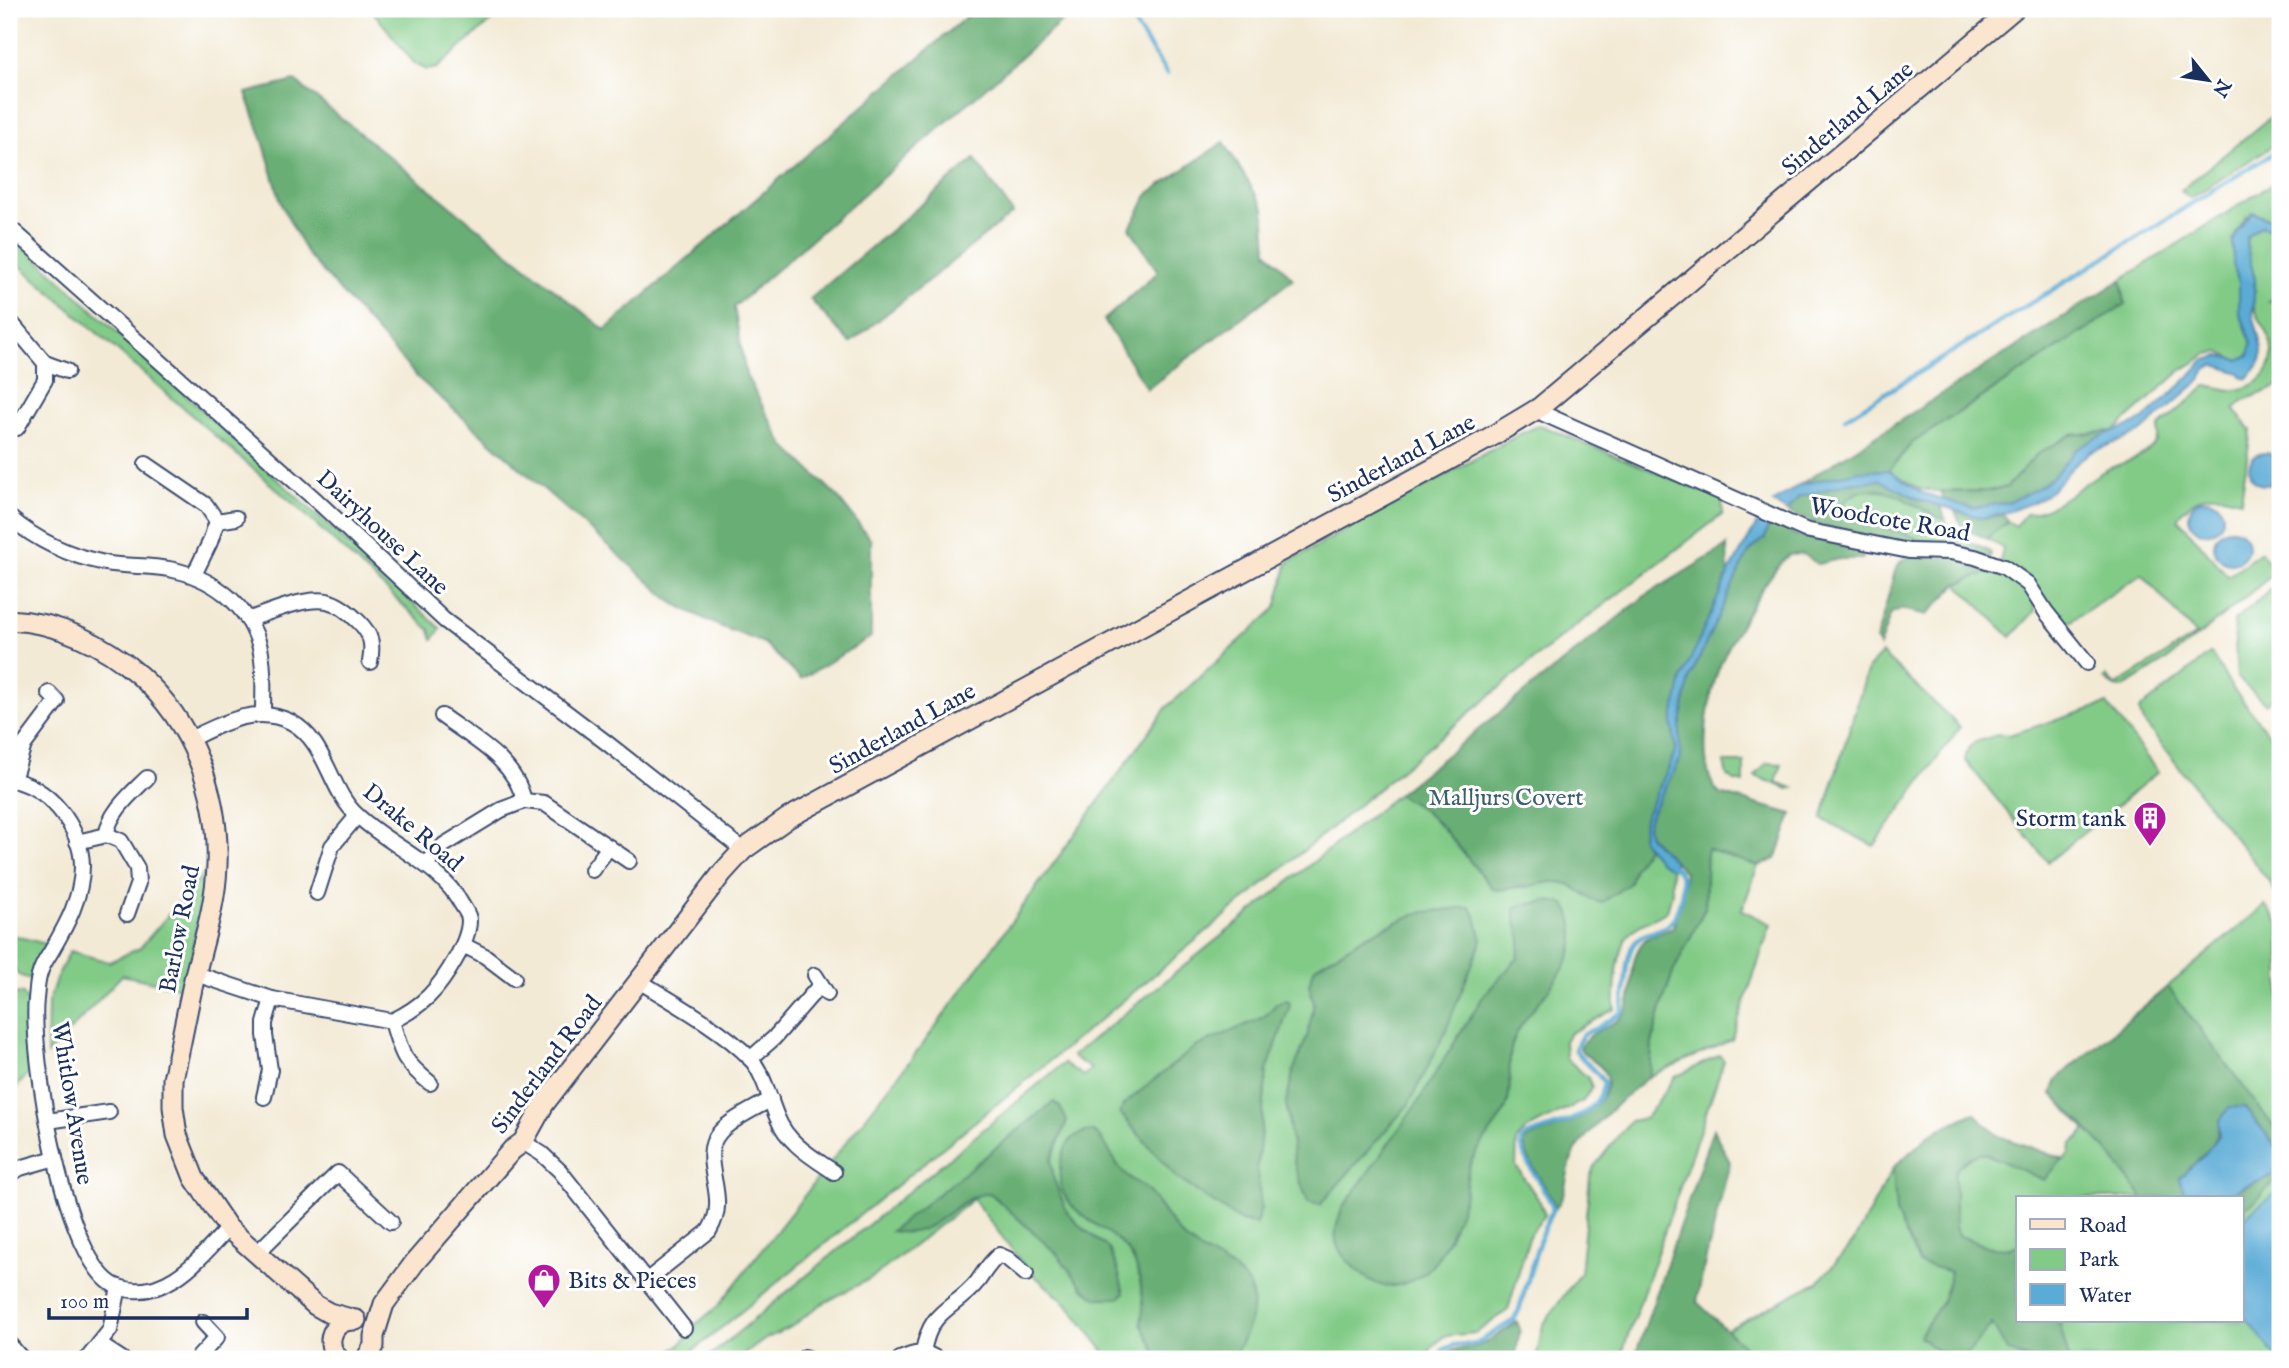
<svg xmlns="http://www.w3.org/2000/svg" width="2289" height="1368" font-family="'IM FELL English',serif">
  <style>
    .green { fill: #82cb87; stroke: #4e7d72; stroke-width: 2; fill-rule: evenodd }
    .forest { fill: #69af74; stroke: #426f69; stroke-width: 2 }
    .water { fill: #5aabd5; stroke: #3a6d9a; stroke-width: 2 }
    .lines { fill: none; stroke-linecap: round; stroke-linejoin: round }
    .stream { stroke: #5aabd5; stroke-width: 4.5 }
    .street-casing { stroke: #3b4b70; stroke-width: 18 }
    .secondary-casing { stroke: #3b4b70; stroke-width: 23 }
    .street { stroke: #fff; stroke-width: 14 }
    .secondary { stroke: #fbe5cf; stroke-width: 19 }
    .labels { text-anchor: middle; stroke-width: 6; stroke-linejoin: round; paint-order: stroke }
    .street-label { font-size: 24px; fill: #1b2f5e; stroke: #fff }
    .park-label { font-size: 24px; fill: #3a5e6a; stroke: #fff }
    .poi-label { font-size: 24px; fill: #1b2f5e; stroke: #fff; text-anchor: end }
  </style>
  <rect width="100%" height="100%" fill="#fff"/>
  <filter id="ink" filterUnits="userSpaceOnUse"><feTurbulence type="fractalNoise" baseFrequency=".0143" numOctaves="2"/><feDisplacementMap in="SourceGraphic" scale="14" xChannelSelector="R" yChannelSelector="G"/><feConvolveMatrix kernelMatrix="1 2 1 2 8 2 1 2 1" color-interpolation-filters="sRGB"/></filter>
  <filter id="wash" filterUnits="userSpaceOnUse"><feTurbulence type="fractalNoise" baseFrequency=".00686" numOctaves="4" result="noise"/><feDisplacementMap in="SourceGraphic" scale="28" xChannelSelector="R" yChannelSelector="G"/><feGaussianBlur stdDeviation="1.57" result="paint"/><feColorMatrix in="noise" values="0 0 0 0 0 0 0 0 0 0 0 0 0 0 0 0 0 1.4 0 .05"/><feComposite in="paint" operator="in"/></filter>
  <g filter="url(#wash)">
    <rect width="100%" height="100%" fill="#f3ead5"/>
    <g class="green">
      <polygon points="371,9 505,9 437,68 427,70 414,63"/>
      <polygon points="2280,109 2280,141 2191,198 2180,191"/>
      <polygon points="2280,179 2280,221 2273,221 2260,214 2246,217 2237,231 2233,242 2233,264 2239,283 2239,311 2252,343 2252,350 2245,359 2235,360 2220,352 2208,354 2179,372 2114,431 2071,435 2036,455 2007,487 1987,491 1936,491 1920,489 1889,470 1912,443 2125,304 2121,280"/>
      <path d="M2261,226l19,5v60l-11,10 11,3v82l-36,14 -10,9 17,21 -10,70c-24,-5 -33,-11 -53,6 -6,5 -8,6 -10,13l50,57 33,-24 15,20c-50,40 -98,85 -154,116 -6,0 -13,-4 -18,-9l2,-3 9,10 81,-51 -54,-61 -77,51 -36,-47 -29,-16 3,-14 -15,-9 5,-6 15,-11 8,4 9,-12c32,-3 52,-28 79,-43 17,-9 34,-10 48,-24 6,-7 7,-11 7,-20l47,-41c10,-1 18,4 27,4 30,-2 46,-25 36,-53 -3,-10 -12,-19 -15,-30 -2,-8 2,-18 1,-27 -2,-15 -10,-28 -8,-43z"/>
      <polygon points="9,233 441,629 433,639 430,630 297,507 9,256"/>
      <path d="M1540,425l182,74 1,15 -172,131 -462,384 -406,330h-22c11,-9 29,-20 34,-34l23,-19 205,-262 244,-337 109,-99 12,-46 232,-128z"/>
      <path d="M1866,489c17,2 35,5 49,15 10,7 18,12 30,15 1,12 8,18 12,29l-30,-6 -83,-31 -1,-8 8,-8z"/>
      <path d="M1995,570c17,10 39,18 40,41l-24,26 -54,-53z"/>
      <polygon points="2280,582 2280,691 2266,704 2237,678 2234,621"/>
      <polygon points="2211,653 2231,686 2280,748 2280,903 2271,884 2142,720 2139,710"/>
      <polygon points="1882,654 1960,727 1874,846 1822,819 1868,668"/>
      <path d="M2107,704l51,68 -110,90 -83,-102c5,-26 15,-15 32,-26l12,1z"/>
      <path d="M1631,733l28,128 12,7 1,25 -5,18c-11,8 -24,11 -34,19 -16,13 -19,60 -18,79l-45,24 -5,8 1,17 22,20 4,9 -9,14 -57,29 -9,10 -1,26 24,36 5,13 -15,19 -22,76 -32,23 -32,3 -13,12 -3,11h-318l-41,-53 -42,-37 -54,-70 -98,77 -55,29 -29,22 -24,11 -24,17 1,4h-38l358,-296 19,13 8,-7 -19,-13 326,-262 24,15 20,18 51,62 29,-3 70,-85z"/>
      <polygon points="1724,762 1744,762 1744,783 1735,781 1727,776"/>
      <polygon points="1767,763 1782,764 1776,782 1793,788 1788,789 1755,776"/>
      <polygon points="1707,849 1758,866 1742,910 1771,924 1732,1040 1650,1076 1652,1043 1663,1001 1674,970 1705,908"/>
      <polygon points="205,872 186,989 122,975 47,1055 48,1003 56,979 70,951 109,962 140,948"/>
      <path d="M2265,905l15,20v434h-573l19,-29 93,-49 34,-38 40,-75 39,-35 42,-20 24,23 66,23 6,-6 1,-8 15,-15 -34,-36 5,-15zM2018,1198h224v123h-224z"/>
      <polygon points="9,934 49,945 33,975 28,979 17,974 9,954"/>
      <polygon points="15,993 23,994 28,1003 35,1067 9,1095 9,999"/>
      <polygon points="1720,1055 1724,1061 1620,1359 1536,1359 1543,1325 1580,1273 1590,1177 1594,1167 1630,1121 1646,1118 1675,1077"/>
    </g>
    <g class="forest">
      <polygon points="975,9 1076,9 734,307 746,375 783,444 836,495 871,540 871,637 801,679 764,643 717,625 673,603 418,378 307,254 282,206 264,144 246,93 295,81 605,330"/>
      <polygon points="1224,142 1264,208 1267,251 1293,279 1147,389 1104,320 1158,272 1130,228 1149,193"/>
      <polygon points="975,159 1013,213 850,343 810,299"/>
      <polygon points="2121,280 2125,304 1912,443 1889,470 1859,471 1799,485"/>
      <polygon points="2114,431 2076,450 2053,477 2038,488 2010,502 1972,508 1945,500 1940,492 1987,491 2007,487 2036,455 2071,435"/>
      <path d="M1880,480l40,20 21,6 4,13c-34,-10 -67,-50 -102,-16l1,8 83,31 29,6 -2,-9 -8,-9 40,19 5,4 -1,6 -33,-11 -86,-10 -47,-11 -37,-15 12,-15 50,-14z"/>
      <polygon points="1954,510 1982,518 2004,515 2008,522 1993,533 1988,539 1963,528"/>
      <path d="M1769,522l30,14 43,8 21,7v8h-24l-21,5 -15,-10 -14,1c-22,19 -66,96 -74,125 -8,28 -19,93 5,114l72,20 -16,45 -18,7 -51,-17 -2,59 -31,62 -11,31 -11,42 -2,33c-19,14 -69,60 -77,80 -8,17 -5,37 -17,52 -7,-21 -34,-48 -31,-68 28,-15 50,-12 73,-38 6,-7 11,-16 8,-26 -3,-13 -20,-16 -26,-28 11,-20 32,-19 43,-33 15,-20 2,-53 21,-74 9,-9 20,-7 29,-14l9,-27 3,-28 -36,-36 -2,-10 5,-15 28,-51v-33l10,-49 49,-107 10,-19 16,-14z"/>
      <path d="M1727,546l1,28 -46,105 -10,45 4,24 -6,17 -26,54 -2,20 5,9 -13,20 -4,15 -29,20c-13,-3 -19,-11 -29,-17 -13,-8 -32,-2 -46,1 -10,-2 -21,5 -33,2l-51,-62 -20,-18 -24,-15 247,-198z"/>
      <polygon points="1907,557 1961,557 1995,570 1957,584 1927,615 1902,609 1891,613 1879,647 1876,641 1895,571 1901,561"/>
      <path d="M1548,901l17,3c33,55 -32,91 -51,135 -9,22 0,49 -8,69 -9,19 -26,35 -35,54 -5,11 -4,25 -7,36 -5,19 -22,59 -36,72 -10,9 -30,18 -44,16 -16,-3 -46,-29 -48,-46 -2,-11 3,-21 6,-31l74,-104 68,-110 34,-37 3,-19 -6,-20v-10l7,-4z"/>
      <polygon points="1470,907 1476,917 1482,940 1443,1037 1409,1104 1320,1205 1308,1202 1295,1167 1286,1102 1294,1069 1308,1034 1314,1004 1309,984 1315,967 1366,936 1417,913"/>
      <path d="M2168,987l112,148v16l-36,-44 -25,15c0,22 -15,33 -32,48l-3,24 3,4h-44l-37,-49 -54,-55 5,-15z"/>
      <polygon points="1285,1000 1289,1001 1290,1005 1267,1071 1257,1170 1261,1208 1256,1224 1241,1221 1177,1178 1120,1113 1123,1105 1195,1047 1264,1017 1277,1003"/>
      <path d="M1054,1102l6,5 7,14 -16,39 3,20 13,32 12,13 30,24 8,18 7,26 -5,5h-22l-13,-9 -27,-35 -67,-61c-41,4 -51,48 -99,38z"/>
      <path d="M1974,1113l24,23 65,23 -19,21 -58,-26c-13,-2 -23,8 -31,17v57l5,8c17,6 42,20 58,8v77h41l10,38h-38l-23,-7 -16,-28 -29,35c-17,0 -32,-12 -44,-23l23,-34 9,-30 -32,-9 -23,-50 -3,-45 39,-35z"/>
      <polygon points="1713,1129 1730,1162 1703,1270 1697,1302 1757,1359 1634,1359"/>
      <path d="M1092,1131c16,10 19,28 32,42 7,8 18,11 25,19 12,14 21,31 33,44 16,18 59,30 68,52 9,22 -7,53 -18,71h-76c0,-15 -10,-21 -14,-34 -2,-4 1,-11 1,-16 1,-11 -4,-37 -9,-48 -20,-41 -88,-42 -72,-104 5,-17 13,-24 30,-26z"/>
      <path d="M2280,1169v6l-25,26 -13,8v-11h-16c19,-13 36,-16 54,-29z"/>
      <path d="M1517,1322l3,7 -5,30h-73c9,-14 23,-8 36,-13 13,-5 27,-16 39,-24z"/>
    </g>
    <g class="water">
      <polygon points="2253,212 2273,221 2280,221 2280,231 2261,226 2247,237 2246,245 2255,279 2253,314 2262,349 2262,358 2258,366 2248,378 2241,376 2240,373 2215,365 2207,369 2198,382 2140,433 2091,452 2078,461 2051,491 2034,502 2007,512 1982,518 1972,515 1920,500 1880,480 1849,483 1799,497 1787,512 1773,503 1799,485 1859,471 1889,470 1923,493 1972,508 2010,502 2038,488 2053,477 2076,450 2096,438 2142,421 2188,378 2203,361 2219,356 2239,360 2249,355 2252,343 2239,311 2239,283 2233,264 2233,242 2237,231"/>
      <circle cx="2265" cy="469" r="16"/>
      <circle cx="2206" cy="516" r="17"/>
      <polygon points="1761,517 1769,522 1765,538 1749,552 1739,571 1690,678 1680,727 1680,760 1652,811 1647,826 1649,837 1675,862 1671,868 1659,861 1642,840 1644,819 1670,765 1676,748 1672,724 1682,679 1728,574"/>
      <circle cx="2231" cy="546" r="17"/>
      <polygon points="2229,1107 2244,1107 2280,1151 2280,1169 2268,1178 2244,1186 2226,1198 2187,1198 2179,1178 2203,1156 2219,1136 2219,1122"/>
      <polygon points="2280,1190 2280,1359 2278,1359 2242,1313 2242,1221 2253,1210"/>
    </g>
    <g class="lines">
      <g class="stream">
        <polyline points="1125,9 1167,74"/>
        <polyline points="1845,418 2280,149"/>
        <path d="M1438,1359l5,-9 11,-5 22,-1 38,-24 5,-10 22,-74 12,-28c-8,-23 -30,-42 -32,-67l5,-5c29,-11 72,-17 78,-53 -8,-14 -21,-21 -29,-34l8,-15 15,-6 23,-15c6,-20 2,-44 10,-64 7,-16 23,-16 36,-23 10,-7 17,-34 15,-46 -1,-8 -6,-12 -13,-16"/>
      </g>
    </g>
  </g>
  <g filter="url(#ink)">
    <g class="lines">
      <defs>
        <g id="street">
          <polyline points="9,227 317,501 444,620 607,743 743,850"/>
          <polyline points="9,320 45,363 45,380 17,428"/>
          <polyline points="45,363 67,371"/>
          <polyline points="1539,408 1544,414 1805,530 1909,551 1950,552 1975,557 2004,567 2028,584 2046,612 2087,663"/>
          <polyline points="146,464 206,505 217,521 210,542 194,575"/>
          <path d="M9,517c27,23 61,39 96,46 21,4 43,2 64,6 42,8 77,33 90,75 6,21 4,48 4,70"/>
          <polyline points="217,521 236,518"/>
          <path d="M248,620c21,-8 57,-23 79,-19 13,3 24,13 32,21 13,13 14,23 11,40"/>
          <path d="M442,716c31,23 73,44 82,85"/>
          <path d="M190,739c31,-15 66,-35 101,-17 36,19 38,69 67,94 33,31 82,48 104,89 3,5 7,10 7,15 0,13 -7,28 -14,40 -17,30 -32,46 -63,61l-120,-22 -76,-25"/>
          <path d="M9,780c38,3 73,48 73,86 0,31 -15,58 -30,84 -4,7 -10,15 -12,23 -3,8 -3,18 -4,26 -6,54 28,268 82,288 47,16 82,-29 110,-59"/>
          <polyline points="13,780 24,745 57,701 49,693"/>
          <path d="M107,835c0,-21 26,-43 40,-57"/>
          <polyline points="77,842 107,835 121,841 137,868 138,883 127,914"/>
          <polyline points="425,864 444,845 501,810 524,801 544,803 629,861"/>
          <polyline points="592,870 609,847"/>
          <polyline points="317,893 332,846 357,816"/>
          <polyline points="463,945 485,956 514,978"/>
          <polyline points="815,975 827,994"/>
          <path d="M639,981c34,21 84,49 111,77 14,16 19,40 27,59 10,26 35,40 57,55"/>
          <path d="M392,1021c10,34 10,39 38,62"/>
          <polyline points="750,1059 774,1038 821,984"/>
          <polyline points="264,1097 270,1070 265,1035 265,1023 272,999"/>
          <polyline points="48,1121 109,1112"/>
          <polyline points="523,1142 542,1154 560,1171 684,1328"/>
          <polyline points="9,1175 20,1168 55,1158"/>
          <polyline points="257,1253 338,1173 391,1222"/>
          <path d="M646,1281l63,-50c4,-7 8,-16 8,-25 2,-24 -16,-53 3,-74 13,-14 35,-23 51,-33"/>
          <polyline points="9,1344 22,1359"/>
          <polyline points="99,1344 122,1359"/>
          <path d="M923,1353c7,-46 31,-42 55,-72 7,-10 11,-18 21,-26l9,4 18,15"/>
          <polyline points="805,1357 806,1359"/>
          <polyline points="87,1359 110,1330 119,1287"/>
          <polyline points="197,1359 217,1337 203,1322"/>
          <path d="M900,1359c14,-6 24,-9 37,0"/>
        </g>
        <g id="secondary">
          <path d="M9,620c48,2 94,23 130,55 53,47 81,119 78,190 -1,38 -13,74 -22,110 -8,35 -14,69 -22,104v28l4,28 17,43 34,50 87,77 14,8 22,6"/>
          <path d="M339,1359c-16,-15 -7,-41 17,-39"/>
          <polyline points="366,1359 374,1346 374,1336 384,1304 415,1262 512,1150 523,1142 544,1104 723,872 743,850 788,818 1484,441 1539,408 2014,9"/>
        </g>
      </defs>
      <use href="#street" class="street-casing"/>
      <use href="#secondary" class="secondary-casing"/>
      <use href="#street" class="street"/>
      <use href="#secondary" class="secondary"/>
    </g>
  </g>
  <defs>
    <symbol id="building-pin" viewBox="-11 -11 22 30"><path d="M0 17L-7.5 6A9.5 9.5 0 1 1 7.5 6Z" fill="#b5179e" stroke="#fff"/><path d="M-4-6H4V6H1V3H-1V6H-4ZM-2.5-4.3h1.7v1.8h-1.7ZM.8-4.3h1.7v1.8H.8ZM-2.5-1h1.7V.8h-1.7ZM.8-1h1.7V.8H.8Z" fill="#fff"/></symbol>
    <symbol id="shop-pin" viewBox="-11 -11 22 30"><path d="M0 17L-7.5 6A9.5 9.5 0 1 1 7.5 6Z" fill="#b5179e" stroke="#fff"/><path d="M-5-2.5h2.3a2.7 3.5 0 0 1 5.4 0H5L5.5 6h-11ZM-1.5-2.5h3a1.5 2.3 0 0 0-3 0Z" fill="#fff"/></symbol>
  </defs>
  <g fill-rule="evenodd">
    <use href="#building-pin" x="2131" y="799" width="38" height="52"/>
    <use href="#shop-pin" x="525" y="1261" width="38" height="52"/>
  </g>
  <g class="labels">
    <g class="street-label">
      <text transform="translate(1847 118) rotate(-40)" y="8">Sinderland Lane</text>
      <text transform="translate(1401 458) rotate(-28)" y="8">Sinderland Lane</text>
      <text transform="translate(1890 519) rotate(10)" y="8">Woodcote Road</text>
      <text transform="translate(383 532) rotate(43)" y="8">Dairyhouse Lane</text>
      <text transform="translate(902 728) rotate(-29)" y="8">Sinderland Lane</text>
      <text transform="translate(413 827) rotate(40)" y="8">Drake Road</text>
      <text transform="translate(179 929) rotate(-79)" y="8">Barlow Road</text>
      <text transform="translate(546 1064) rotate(-53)" y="8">Sinderland Road</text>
      <text transform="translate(73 1103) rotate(81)" y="8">Whitlow Avenue</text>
    </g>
    <g class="park-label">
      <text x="1506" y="805">Malljurs Covert</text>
    </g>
    <g class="poi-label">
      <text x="2126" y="826">Storm tank</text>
      <text x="568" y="1288" text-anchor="start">Bits &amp; Pieces</text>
    </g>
  </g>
  <rect width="2289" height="1368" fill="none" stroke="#fff" stroke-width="35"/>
  <rect x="2016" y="1196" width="228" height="126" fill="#ffffff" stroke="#a4acbf" stroke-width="2"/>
  <rect x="2030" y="1219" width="35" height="10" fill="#fbe5cf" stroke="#a4acbf" stroke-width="2"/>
  <text x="2079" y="1232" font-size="21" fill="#1b2f5e">Road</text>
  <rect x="2030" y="1249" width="35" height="21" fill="#82cb87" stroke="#a4acbf" stroke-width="2"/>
  <text x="2079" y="1266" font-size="21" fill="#1b2f5e">Park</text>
  <rect x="2030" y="1284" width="35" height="21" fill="#5aabd5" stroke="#a4acbf" stroke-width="2"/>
  <text x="2079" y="1302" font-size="21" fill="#1b2f5e">Water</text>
  <g transform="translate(2208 80) rotate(120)" stroke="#ffffff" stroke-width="5" paint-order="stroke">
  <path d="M0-5L12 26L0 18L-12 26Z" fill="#1b2f5e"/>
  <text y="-10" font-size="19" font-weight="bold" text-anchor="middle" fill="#1b2f5e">N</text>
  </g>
  <path d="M49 1308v10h198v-10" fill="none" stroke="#1b2f5e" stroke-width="3.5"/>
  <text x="60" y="1308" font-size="21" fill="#1b2f5e" stroke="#ffffff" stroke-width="5" paint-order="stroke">100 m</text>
</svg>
